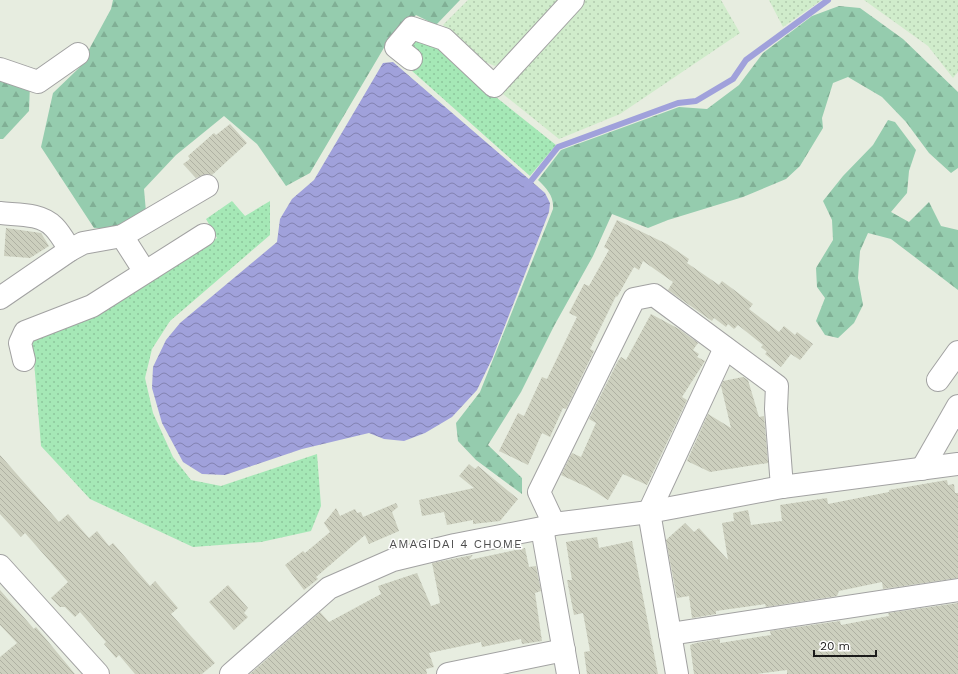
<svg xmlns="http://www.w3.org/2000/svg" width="958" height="674" font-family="'Work Sans',sans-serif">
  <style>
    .farmland { fill: url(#farmland-dots) }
    .grass { fill: url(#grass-dots) }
    .forest { fill: url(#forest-firs) }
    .water { fill: url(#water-waves) }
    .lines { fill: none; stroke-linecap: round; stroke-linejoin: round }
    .stream { stroke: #a0a1db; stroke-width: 6 }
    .building { fill: url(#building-back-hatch) }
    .street-casing { stroke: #a2a2a2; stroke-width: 24 }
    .street { stroke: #fff; stroke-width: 22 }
    .labels { text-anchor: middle; stroke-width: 3; stroke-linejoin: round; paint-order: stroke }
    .neighbourhood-label { font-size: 12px; letter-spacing: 1px; fill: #4e4e4e; stroke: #fff }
  </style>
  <defs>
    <pattern id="farmland-dots" width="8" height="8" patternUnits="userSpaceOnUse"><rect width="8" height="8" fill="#d0eccb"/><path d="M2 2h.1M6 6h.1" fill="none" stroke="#b2caae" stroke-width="1.8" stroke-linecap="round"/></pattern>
    <pattern id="grass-dots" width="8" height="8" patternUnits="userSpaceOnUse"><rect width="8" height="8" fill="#a5e8b6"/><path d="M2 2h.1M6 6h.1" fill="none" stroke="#8dc69c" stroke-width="1.8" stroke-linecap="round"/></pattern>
    <pattern id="forest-firs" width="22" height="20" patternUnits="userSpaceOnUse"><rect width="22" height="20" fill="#95ccae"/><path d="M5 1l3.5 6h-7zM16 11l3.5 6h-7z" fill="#80af95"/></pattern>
    <pattern id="water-waves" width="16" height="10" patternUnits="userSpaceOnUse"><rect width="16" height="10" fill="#a0a1db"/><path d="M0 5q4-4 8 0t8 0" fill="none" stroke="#8282b1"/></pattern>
    <pattern id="building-back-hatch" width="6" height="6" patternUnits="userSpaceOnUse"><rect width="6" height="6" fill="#cccfbe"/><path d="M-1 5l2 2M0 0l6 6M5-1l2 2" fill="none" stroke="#afb1a3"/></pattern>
  </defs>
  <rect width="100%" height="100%" fill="#e7ede0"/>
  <g class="farmland">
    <polygon points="468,0 558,0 500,64 495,66 485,62 443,25"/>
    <polygon points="580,0 721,0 740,33 620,114 559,139 498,90"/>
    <polygon points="769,0 822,0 783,27"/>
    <polygon points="864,0 958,0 958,72 953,78 928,46"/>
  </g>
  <g class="grass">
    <polygon points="415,36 438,43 492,94 556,145 530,176 393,54"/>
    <polygon points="232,201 245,216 270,201 270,235 170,321 152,349 145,378 153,413 173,457 191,480 221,486 317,454 321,506 311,531 261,542 193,547 90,499 41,446 32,337 95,314 217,238 206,219"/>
  </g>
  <g class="forest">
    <polygon points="113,0 460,0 436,25 416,15 385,46 310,173 286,186 257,144 224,116 176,155 144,189 146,212 115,228 94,228 41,147 53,93 79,68 111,9"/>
    <path d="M839,6l21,2 43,31 55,53v76l-7,5 -22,-20 -23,-31 -24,-25 -34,-20 -15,6 -11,35 1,10 -23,38 -14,13 -43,18 -75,23 -20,8 -36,-14 -19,42 -39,70 -33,66 -33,53 34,33v16l-46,-34 -18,-19 -2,-18 24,-31 73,-183c1,-13 -6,-20 -15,-29l23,-30 118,-43 28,2 32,-24 24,-32 49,-37z"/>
    <polygon points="0,74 30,84 29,111 3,139 0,139"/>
    <polygon points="888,120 895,122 916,150 909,171 907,193 891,212 909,222 929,202 941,226 958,230 958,290 891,239 868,233 860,251 858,278 863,305 854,323 838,338 825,335 816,321 825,298 817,287 816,268 833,240 832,220 823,201 843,176 873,145"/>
  </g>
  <polygon class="water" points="393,62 545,193 550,203 549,212 492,359 477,390 452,417 425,433 404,441 384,439 369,433 302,449 225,475 202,474 183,462 162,423 152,388 153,367 166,340 180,323 277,242 280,219 292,199 314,180 383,63"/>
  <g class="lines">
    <polyline class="stream" points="527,186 558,147 678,103 696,101 733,79 746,60 828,0"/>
  </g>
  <g class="building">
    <polygon points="230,124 247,143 212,175 207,174 196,178 183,164 190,159 188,156 214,133 216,135"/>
    <polygon points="617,220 667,244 689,259 687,263 719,285 722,281 753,304 749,309 779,332 784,326 795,335 797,332 813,344 800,360 791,354 781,367 765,354 767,352 761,347 763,345 738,325 734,329 728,324 726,327 714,318 712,321 668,290 673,282 643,261 639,270 634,267 617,297 616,296 590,349 594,351 566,409 563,408 550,437 542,433 528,465 499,451 518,413 524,416 542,377 547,379 577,317 569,313 584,284 589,286 609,250 604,247"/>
    <polygon points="6,228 41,233 49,246 30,258 4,256"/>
    <polygon points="651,314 679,329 698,343 693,350 699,354 697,357 705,361 682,397 687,400 647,485 623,474 608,500 589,488 561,475 572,453 581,457 596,423 589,419 618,361 621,357 626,360"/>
    <polygon points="743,377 748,380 759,417 764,416 768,463 710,472 687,461 708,414 731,428 721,386 723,381"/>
    <polygon points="0,455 59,522 68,514 89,538 97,531 109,546 113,543 150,586 155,581 178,608 171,614 215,663 202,674 135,674 119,655 116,658 104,644 106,642 80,612 75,617 65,607 60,607 51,598 68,582 25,533 21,537 0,514"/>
    <polygon points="469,464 475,469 478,466 518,499 500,521 473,524 473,520 447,525 444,512 422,516 419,500 474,488 459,476"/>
    <polygon points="947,480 948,485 954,484 955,493 958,493 958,578 883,589 882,582 839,591 837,596 766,607 765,604 716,611 716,614 692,618 689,596 677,598 666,540 685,523 694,532 699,528 728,560 722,523 734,521 733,513 748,510 751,525 782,521 780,505 827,498 828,504 889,492 889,490"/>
    <polygon points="396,503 398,507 392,512 399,531 369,544 365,535 316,577 318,579 304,590 285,565 303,551 305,553 330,532 324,523 336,508 340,516 355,509 357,513 361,512 363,517"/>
    <polygon points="597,537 599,548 632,541 658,674 587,674 584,652 590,651 583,613 574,615 567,580 572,580 566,542"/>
    <polygon points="525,548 529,567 536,566 541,591 535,593 542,641 522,644 521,639 482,647 481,642 429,653 434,667 426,669 427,674 250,674 320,612 329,622 381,594 378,586 417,573 431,606 440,603 432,563 473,555 469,560"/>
    <polygon points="228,585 248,608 244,613 248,617 234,630 209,602"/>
    <polygon points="0,590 34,629 36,627 75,674 0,674 0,657 17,643 0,625"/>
    <polygon points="958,603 958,674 787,674 787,670 757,674 694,674 690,645 696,643 720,639 720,643 771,635 770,631 840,621 841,625 889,616 888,613"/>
  </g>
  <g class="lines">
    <defs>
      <g id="street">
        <polyline points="411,59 396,47 412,28 444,39 494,86 573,0"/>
        <polyline points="0,69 38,82 78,54"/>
        <path d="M0,213c17,2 41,0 54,14 6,6 11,15 16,23"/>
        <polyline points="122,236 145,272"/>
        <polyline points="0,298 70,250 83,243 122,236 207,186"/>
        <polyline points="24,360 20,343 25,332 92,306 204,235"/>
        <polyline points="938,380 958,352"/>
        <polyline points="922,469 958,406"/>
        <polyline points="554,524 539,492 634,299 654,295 777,386 776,409 782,487"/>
        <polyline points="542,528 568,674"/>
        <polyline points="0,566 98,674"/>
        <polyline points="670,634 958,590"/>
        <polyline points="231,674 329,588 393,560 455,545 542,528 554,524 649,512 782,487 958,464"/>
        <polyline points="448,674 564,650"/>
        <polyline points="677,674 649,512 725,348"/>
      </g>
    </defs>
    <use href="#street" class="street-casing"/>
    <use href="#street" class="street"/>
  </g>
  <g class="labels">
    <g class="neighbourhood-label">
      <text x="456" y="548">AMAGIDAI 4 CHOME</text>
    </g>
  </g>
  <path d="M814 650v6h62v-6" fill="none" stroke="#1b1b1b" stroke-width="2"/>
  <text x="820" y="650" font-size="12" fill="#1b1b1b" stroke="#ffffff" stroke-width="3" paint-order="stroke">20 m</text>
</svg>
